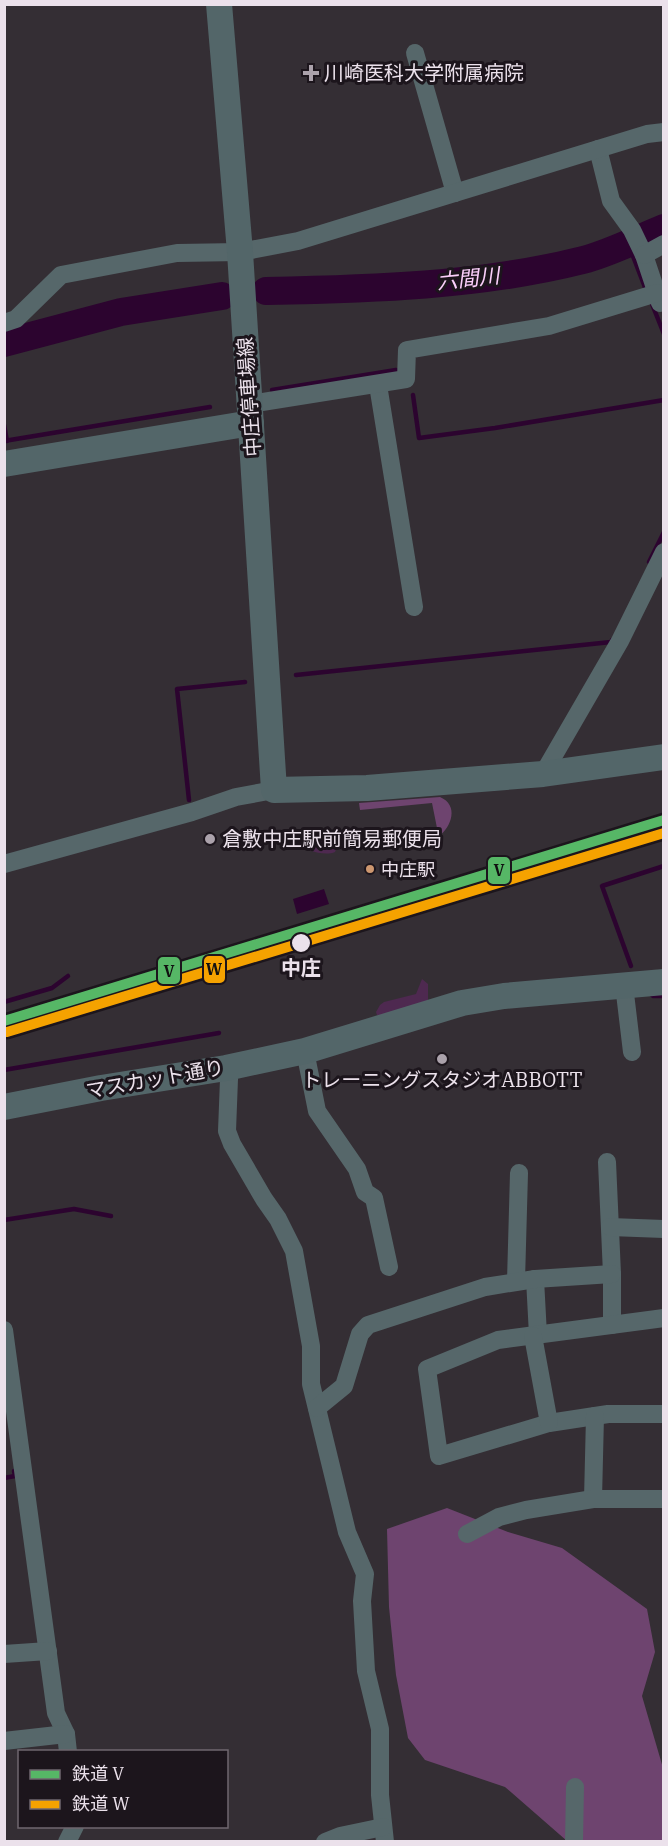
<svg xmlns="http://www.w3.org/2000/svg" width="668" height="1846" font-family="'IBM Plex Serif','Noto Sans JP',serif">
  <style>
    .green { fill: #4e2950 }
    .forest { fill: #6e446f }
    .water { fill: #2c042f }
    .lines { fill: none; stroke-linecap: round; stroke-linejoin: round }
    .stream { stroke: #2c042f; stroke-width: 4.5 }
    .river { stroke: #2c042f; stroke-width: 28 }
    .street { stroke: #56676a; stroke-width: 18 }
    .secondary { stroke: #536669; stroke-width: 26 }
    .rail-1-casing { stroke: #1c151c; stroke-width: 15 }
    .rail-2-casing { stroke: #1c151c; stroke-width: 15 }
    .rail-1 { stroke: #56b766; stroke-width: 10 }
    .rail-2 { stroke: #f5a200; stroke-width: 10 }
    .poi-dot { fill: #aba2ab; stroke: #1c151c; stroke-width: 2 }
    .bus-dot { fill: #cd976f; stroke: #1c151c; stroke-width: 2 }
    .stop-dot { fill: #ebe1eb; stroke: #1c151c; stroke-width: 2 }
    .labels { text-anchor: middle; stroke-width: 6; stroke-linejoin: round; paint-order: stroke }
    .bus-label { font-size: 18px; fill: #ebe1eb; stroke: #1c151c; text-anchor: start }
    .poi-label { font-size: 20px; fill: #ebe1eb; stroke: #1c151c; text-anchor: start }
    .street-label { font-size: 20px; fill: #ebe1eb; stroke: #1c151c }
    .stop-label { font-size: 20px; font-weight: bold; fill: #ebe1eb; stroke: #1c151c }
    .water-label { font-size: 21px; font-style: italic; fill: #fbcffb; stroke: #1c151c }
    .line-badge { stroke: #1c151c; stroke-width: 2 }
    .pale-badge-label { font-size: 16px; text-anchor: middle; font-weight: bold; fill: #111 }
  </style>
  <rect width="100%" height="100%" fill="#342e34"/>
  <g class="green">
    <path d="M303,829l34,7 1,8 -3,8c-11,5 -31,-3 -42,-8 -5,-9 0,-15 10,-15z"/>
    <polygon points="422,979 428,984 428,1001 387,1015 377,1015 376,1012 380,1005 384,1002 416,994"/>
  </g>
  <g class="forest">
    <path d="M440,797c19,8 12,30 -2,40 -5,4 -12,6 -18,8l-2,-14 19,-3 -5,-25 -72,7 -1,-7z"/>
    <polygon points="447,1508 508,1532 562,1548 647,1609 655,1652 642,1696 663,1768 663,1841 567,1841 505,1787 425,1760 408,1738 396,1675 389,1607 387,1529"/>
  </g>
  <polygon class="water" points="324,889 329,904 297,914 293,899"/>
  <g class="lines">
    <g class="stream">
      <polyline points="628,243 646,290"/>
      <polyline points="652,304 664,334"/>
      <polyline points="272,390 396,370"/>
      <polyline points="413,395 419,438 495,428 664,400"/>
      <polyline points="4,425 7,441"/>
      <polyline points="4,441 210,407"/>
      <polyline points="649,562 664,532"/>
      <polyline points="296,675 611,642 612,640"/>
      <polyline points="189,800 177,689 245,682"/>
      <polyline points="631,966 602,886 664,866"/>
      <polyline points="651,994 653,996 664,996"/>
      <polyline points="4,1002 52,988 68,976"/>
      <polyline points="4,1070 219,1033"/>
      <polyline points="4,1220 74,1209 111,1216"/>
      <polyline points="4,1478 15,1476 14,1471"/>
    </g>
    <g class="river">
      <path d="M266,291c105,-2 214,-5 317,-31 27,-7 54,-21 81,-32"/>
      <polyline points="4,343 121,312 222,296"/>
    </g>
    <g class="street">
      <polyline points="415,53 455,193"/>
      <polyline points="598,149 611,201 632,230 644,255 660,303"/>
      <polyline points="644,255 664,244"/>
      <polyline points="4,323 16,319 61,275 177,253 240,252 298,241 598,149 647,134 664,132"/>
      <polyline points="378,385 414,607"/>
      <polyline points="250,404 406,379 407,350 549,326 657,293"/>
      <polyline points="543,774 620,641 664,552"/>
      <polyline points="4,864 192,812 236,797 274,790"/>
      <polyline points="624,985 632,1052"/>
      <polyline points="305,1051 317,1111 357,1169 365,1192 374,1198 389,1267"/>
      <polyline points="226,1068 229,1079 227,1131 232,1144 264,1199 278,1219 294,1251 311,1346 311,1384 347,1532 365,1574 362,1601 366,1671 380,1729 380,1795 385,1842"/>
      <polyline points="607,1162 612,1274 612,1325"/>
      <polyline points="610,1227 664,1229"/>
      <polyline points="535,1279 538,1335"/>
      <polyline points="516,1281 519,1173"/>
      <polyline points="664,1318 498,1340 427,1369 439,1456 549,1423 608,1414 664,1414"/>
      <polyline points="4,1330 56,1713 66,1734 68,1752"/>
      <polyline points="533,1336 549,1423"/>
      <polyline points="317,1408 344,1386 360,1334 368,1325 485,1287 535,1279 612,1274"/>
      <polyline points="593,1499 595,1416"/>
      <polyline points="467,1534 499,1517 526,1510 593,1499 664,1499"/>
      <polyline points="4,1654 48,1651"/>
      <polyline points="4,1741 66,1734"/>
      <polyline points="67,1842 75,1826"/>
      <polyline points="325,1842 340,1836 383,1827"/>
      <polyline points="574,1842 575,1787"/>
    </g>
    <g class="secondary">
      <polyline points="219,4 240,252 274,790 367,788 543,774 664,757"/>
      <polyline points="4,464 251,423"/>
      <polyline points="4,1107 101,1088 226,1068 305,1051 462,1003 504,996 664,982"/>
    </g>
    <defs>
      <polyline id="rail-1" points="4,1021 664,820"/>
      <polyline id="rail-2" points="7,1032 664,833"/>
    </defs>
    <use href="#rail-1" class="rail-1-casing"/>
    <use href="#rail-2" class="rail-2-casing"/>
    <use href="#rail-1" class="rail-1"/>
    <use href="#rail-2" class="rail-2"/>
  </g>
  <g class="poi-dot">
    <path d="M308 64h6v6h6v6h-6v6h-6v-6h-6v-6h6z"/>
    <circle cx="210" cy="839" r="6"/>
    <circle cx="442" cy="1059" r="6"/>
  </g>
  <circle class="bus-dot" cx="370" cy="869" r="5"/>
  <circle class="stop-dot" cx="301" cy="943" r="10"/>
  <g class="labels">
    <g class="bus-label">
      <text x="381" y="876">中庄駅</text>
    </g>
    <g class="poi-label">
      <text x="324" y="80">川崎医科大学附属病院</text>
      <text x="222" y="846">倉敷中庄駅前簡易郵便局</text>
      <text x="442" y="1087" text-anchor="middle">トレーニングスタジオABBOTT</text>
    </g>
    <g class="street-label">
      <text transform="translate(249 397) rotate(-94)" y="7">中庄停車場線</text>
      <text transform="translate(155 1079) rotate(-10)" y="7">マスカット通り</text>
    </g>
    <g class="stop-label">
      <text x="301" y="975">中庄</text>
    </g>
    <g class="water-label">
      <text transform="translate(468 279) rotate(-6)" y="7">六間川</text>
    </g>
  </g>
  <g class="line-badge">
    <rect x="487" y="856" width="24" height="29" rx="6" fill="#56b766"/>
    <rect x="203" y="955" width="23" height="29" rx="6" fill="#f5a200"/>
    <rect x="157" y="956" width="24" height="29" rx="6" fill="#56b766"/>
  </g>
  <g class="pale-badge-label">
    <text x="499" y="876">V</text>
    <text x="214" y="975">W</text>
    <text x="169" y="977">V</text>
  </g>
  <rect width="668" height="1846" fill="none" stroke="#ebe1eb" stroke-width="12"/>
  <rect x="18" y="1750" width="210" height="78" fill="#1c151c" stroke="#6f676f" stroke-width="1.5"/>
  <rect x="30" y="1770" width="30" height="9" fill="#56b766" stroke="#6f676f" stroke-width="1.5"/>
  <text x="72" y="1780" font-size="18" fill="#ebe1eb">鉄道 V</text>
  <rect x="30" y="1800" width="30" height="9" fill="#f5a200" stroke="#6f676f" stroke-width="1.5"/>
  <text x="72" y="1810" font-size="18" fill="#ebe1eb">鉄道 W</text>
</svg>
